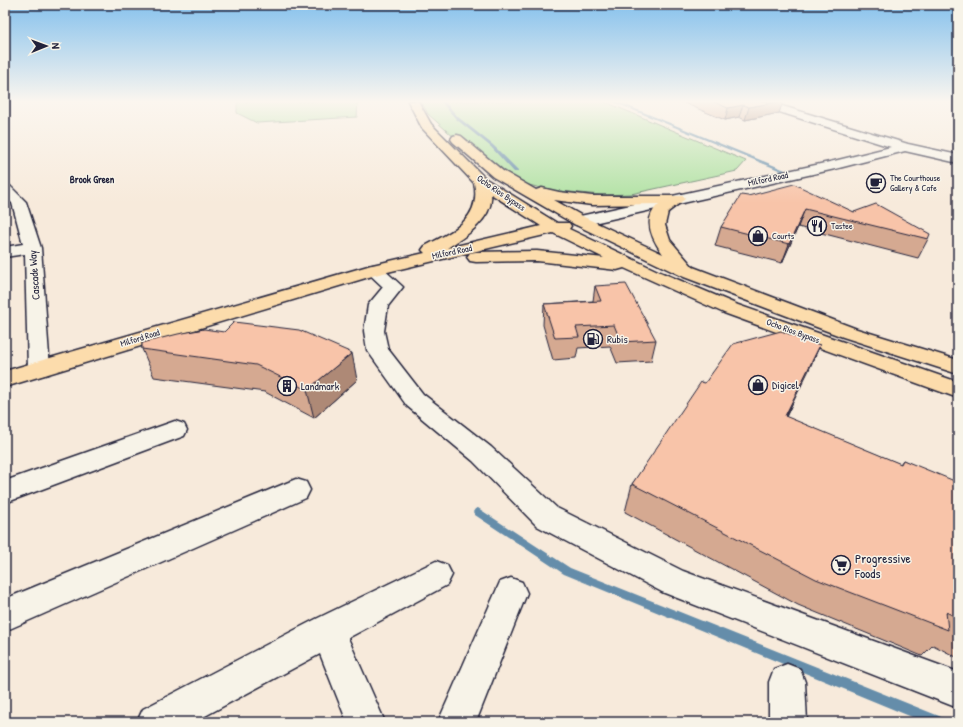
<svg xmlns="http://www.w3.org/2000/svg" width="963" height="727" font-family="'Patrick Hand',sans-serif">
  <style>
    .green { fill: #afe1a2; stroke: #68826e }
    .lines { fill: none; stroke-linecap: round; stroke-linejoin: round }
    .stream { fill: #658daa; fill-rule: evenodd }
    .minor-casing { stroke: #22223b; stroke-width: 3 }
    .major-casing { stroke: #22223b; stroke-width: 3 }
    .minor { fill: #f7f3e8; fill-rule: evenodd }
    .major { fill: #fcdcac; fill-rule: evenodd }
    .wall { fill: #d5a991; stroke: #22223b }
    .shaded-wall { fill: #ae8976; stroke: #22223b }
    .building { fill: #f8c4a9; stroke: #22223b }
    .labels { text-anchor: middle; stroke-width: 3; stroke-linejoin: round; paint-order: stroke }
    .far-poi-label { font-size: 9px; fill: #22223b; stroke: #f7f3e8; text-anchor: start }
    .far-street-label { font-size: 9px; fill: #22223b; stroke: #f7f3e8 }
    .far-neighbourhood-label { font-size: 10px; font-weight: bold; fill: #22223b; stroke: #f7f3e8 }
    .street-label { font-size: 11px; fill: #22223b; stroke: #f7f3e8 }
    .poi-label { font-size: 11px; fill: #22223b; stroke: #f7f3e8; text-anchor: start }
    .near-poi-label { font-size: 13px; fill: #22223b; stroke: #f7f3e8; text-anchor: start }
  </style>
  <rect width="100%" height="100%" fill="#f7eadb"/>
  <filter id="ink" filterUnits="userSpaceOnUse"><feTurbulence type="fractalNoise" baseFrequency=".025" numOctaves="2"/><feDisplacementMap in="SourceGraphic" scale="8" xChannelSelector="R" yChannelSelector="G"/><feConvolveMatrix kernelMatrix="1 2 1 2 8 2 1 2 1" color-interpolation-filters="sRGB"/></filter>
  <g filter="url(#ink)">
    <g class="green">
      <polygon points="239,101 358,101 357,117 257,123 237,113 237,105"/>
      <polygon points="421,101 603,101 746,161 737,171 631,194 601,195 549,190 525,184 483,163 428,114"/>
    </g>
    <g class="lines">
      <g class="stream">
        <polygon points="440,101 444,101 458,117 493,145 518,170 518,172 514,172 491,147 456,119"/>
        <polygon points="611,101 616,101 790,172 786,173"/>
        <polygon points="478,508 570,568 939,716 943,718 945,722 924,722 564,574 475,515 473,512 475,509"/>
      </g>
      <defs>
        <g id="minor">
          <polygon points="750,101 766,101 908,144 958,155 958,163 905,151 835,169 580,226 574,224 572,221 574,218 580,216 834,161 891,147 751,103"/>
          <polygon points="5,185 10,186 26,202 41,248 50,369 47,374 39,376 31,374 28,369 25,254 5,257 5,247 23,244 12,203 5,197"/>
          <polygon points="374,265 380,266 403,287 388,306 384,331 388,349 423,394 491,447 557,508 683,571 958,672 958,708 662,592 537,526 473,461 407,406 367,350 364,331 368,305 383,287 365,270 368,266"/>
          <polygon points="175,421 184,424 187,430 184,436 5,503 5,481"/>
          <polygon points="296,479 306,482 310,490 306,498 5,631 5,599"/>
          <polygon points="436,561 447,565 452,575 447,585 348,638 385,722 347,722 320,654 194,722 137,722 143,709 316,619"/>
          <polygon points="511,578 522,582 527,593 476,722 438,722 500,582"/>
          <polygon points="787,664 800,669 805,682 807,722 769,722 769,682 774,669"/>
        </g>
        <g id="major">
          <path d="M408,101h10l13,23 55,55 71,44h12l2,3 -2,3 91,43 78,33 220,77v16l-234,-85 -100,-45 -7,2 -80,-9 -61,1 -6,-1 -3,-4 3,-4 6,-1 61,-1 67,7 -51,-25 -174,41 -374,113v-16l363,-105 57,-13 -3,-3 3,-4c27,-14 57,-27 49,-63l-52,-55zM491,194l50,32 -94,22c18,-11 47,-29 44,-54z"/>
          <path d="M457,135l4,1 42,35 33,19 6,-2 17,4 33,4h91l2,3 -17,13 -3,13 5,15 23,27 164,62 101,31v14l-115,-37 -159,-60 -110,-53 -81,-47 -40,-35 -2,-3 2,-3zM554,200l38,5 67,-1c-17,15 -8,34 4,50l-77,-36z"/>
        </g>
      </defs>
      <use href="#minor" class="minor-casing"/>
      <use href="#major" class="major-casing"/>
      <use href="#minor" class="minor"/>
      <use href="#major" class="major"/>
    </g>
    <g class="wall">
      <polygon points="684,101 783,101 779,113 745,120 739,117 725,120 684,103"/>
      <polygon points="748,196 854,212 928,239 918,258 798,227 782,263 715,246 721,227"/>
      <polygon points="595,286 656,340 651,361 617,363 610,346 578,348 576,358 553,360 543,325 544,304 593,301"/>
      <polygon points="142,343 357,380 314,418 265,392 154,377 142,349"/>
      <polygon points="820,345 786,417 900,464 903,460 958,487 958,658 933,645 922,656 798,605 625,512 632,484 705,383"/>
    </g>
    <g class="shaded-wall">
      <polygon points="783,101 779,113 745,120 749,107"/>
      <polygon points="743,105 739,117 725,120 728,108"/>
      <polygon points="805,209 798,227 782,263 789,244"/>
      <polygon points="820,345 808,372 772,444 785,416"/>
      <polygon points="352,353 357,380 314,418 307,390"/>
    </g>
    <g class="building">
      <polygon points="712,101 783,101 749,107 743,105 728,108"/>
      <polygon points="794,184 854,212 876,204 930,234 928,239 805,209 789,244 721,227 741,195 748,196"/>
      <polygon points="626,284 656,340 621,342 614,325 576,327 579,337 555,338 544,304 601,301 595,286"/>
      <polygon points="234,322 299,330 352,353 307,390 256,365 142,349 142,343 178,334 204,329 224,332"/>
      <polygon points="781,331 820,345 785,416 901,464 903,460 957,482 956,487 958,487 958,618 946,612 948,630 816,579 632,484 701,382 705,383 733,344"/>
    </g>
  </g>
  <linearGradient id="sky" x2="0" y2="1"><stop stop-color="#85c1ed"/><stop offset="0.5" stop-color="#fbf6ef"/><stop offset="1" stop-color="#fbf6ef" stop-opacity="0"/></linearGradient>
  <rect width="963" height="203" fill="url(#sky)"/>
  <defs>
    <symbol id="cafe-ring" viewBox="-11 -11 22 22"><circle r="9.5" fill="#f7f3e8" stroke="#22223b" stroke-width="1.5"/><path d="M-5.5-4.5H6V0H3Q3 3.5 0 3.5H-2.5Q-5.5 3.5-5.5 0ZM3-3.2v2h1.7v-2ZM-6 4.5H4V6H-6Z" fill="#22223b"/></symbol>
    <symbol id="restaurant-ring" viewBox="-11 -11 22 22"><circle r="9.5" fill="#f7f3e8" stroke="#22223b" stroke-width="1.5"/><path d="M-5-6h1v4h1v-4h1v4h1v-4h1v5L-1.5 .5V6h-2V.5L-5-1ZM5-6V6H3V1.5H1.5Q1.5-4 5-6Z" fill="#22223b"/></symbol>
    <symbol id="shop-ring" viewBox="-11 -11 22 22"><circle r="9.5" fill="#f7f3e8" stroke="#22223b" stroke-width="1.5"/><path d="M-5-2.5h2.3a2.7 3.5 0 0 1 5.4 0H5L5.5 6h-11ZM-1.5-2.5h3a1.5 2.3 0 0 0-3 0Z" fill="#22223b"/></symbol>
    <symbol id="fuel-ring" viewBox="-11 -11 22 22"><circle r="9.5" fill="#f7f3e8" stroke="#22223b" stroke-width="1.5"/><path d="M-5.5-6h7V0h2V4h1.3V-2.5L3-4.5l.8-.8L6-3V5H2.5V1h-1V6h-7ZM-4.2-4.7v3.2H.2V-4.7Z" fill="#22223b"/></symbol>
    <symbol id="building-ring" viewBox="-11 -11 22 22"><circle r="9.5" fill="#f7f3e8" stroke="#22223b" stroke-width="1.5"/><path d="M-4-6H4V6H1V3H-1V6H-4ZM-2.5-4.3h1.7v1.8h-1.7ZM.8-4.3h1.7v1.8H.8ZM-2.5-1h1.7V.8h-1.7ZM.8-1h1.7V.8H.8Z" fill="#22223b"/></symbol>
    <symbol id="supermarket-ring" viewBox="-11 -11 22 22"><circle r="9.5" fill="#f7f3e8" stroke="#22223b" stroke-width="1.5"/><path d="M-6-5.5h2.5l.6 2H6L4.5 2H-2.5L-4.4-4H-6ZM-1.5 3.2a1.3 1.3 0 1 0 .1 0ZM3 3.2a1.3 1.3 0 1 0 .1 0Z" fill="#22223b"/></symbol>
  </defs>
  <g fill-rule="evenodd">
    <use href="#cafe-ring" x="865" y="172" width="22" height="22"/>
    <use href="#restaurant-ring" x="806" y="215" width="22" height="22"/>
    <use href="#shop-ring" x="747" y="225" width="22" height="22"/>
    <use href="#fuel-ring" x="582" y="328" width="22" height="22"/>
    <use href="#shop-ring" x="747" y="374" width="22" height="22"/>
    <use href="#building-ring" x="276" y="375" width="22" height="22"/>
    <use href="#supermarket-ring" x="830" y="554" width="22" height="22"/>
  </g>
  <g class="labels">
    <g class="far-poi-label">
      <text x="890" y="181">The Courthouse<tspan x="890" dy="10">Gallery &amp; Cafe</tspan></text>
      <text x="831" y="229">Tastee</text>
      <text x="772" y="239">Courts</text>
    </g>
    <g class="far-street-label">
      <text transform="translate(768 179) rotate(-12)" y="3">Milford Road</text>
      <text transform="translate(501 193) rotate(34)" y="3">Ocho Rios Bypass</text>
      <text transform="translate(452 252) rotate(-12)" y="3">Milford Road</text>
      <text transform="translate(793 331) rotate(20)" y="3">Ocho Rios Bypass</text>
      <text transform="translate(140 338) rotate(-17)" y="3">Milford Road</text>
    </g>
    <g class="far-neighbourhood-label">
      <text x="92" y="183">Brook Green</text>
    </g>
    <g class="street-label">
      <text transform="translate(34 275) rotate(-94)" y="4">Cascade Way</text>
    </g>
    <g class="poi-label">
      <text x="607" y="343">Rubis</text>
      <text x="772" y="389">Digicel</text>
      <text x="301" y="390">Landmark</text>
    </g>
    <g class="near-poi-label">
      <text x="855" y="563">Progressive<tspan x="855" dy="15">Foods</tspan></text>
    </g>
  </g>
  <rect width="963" height="727" fill="none" stroke="#f7f3e8" stroke-width="20"/>
  <rect x="10" y="10" width="943" height="707" fill="none" stroke="#22223b" stroke-width="1.5" filter="url(#ink)"/>
  <g transform="translate(46 46) rotate(89)" stroke="#f7f3e8" stroke-width="3" paint-order="stroke">
  <path d="M0-3L7 15L0 10L-7 15Z" fill="#22223b"/>
  <text y="-6" font-size="11" font-weight="bold" text-anchor="middle" fill="#22223b">N</text>
  </g>
</svg>
